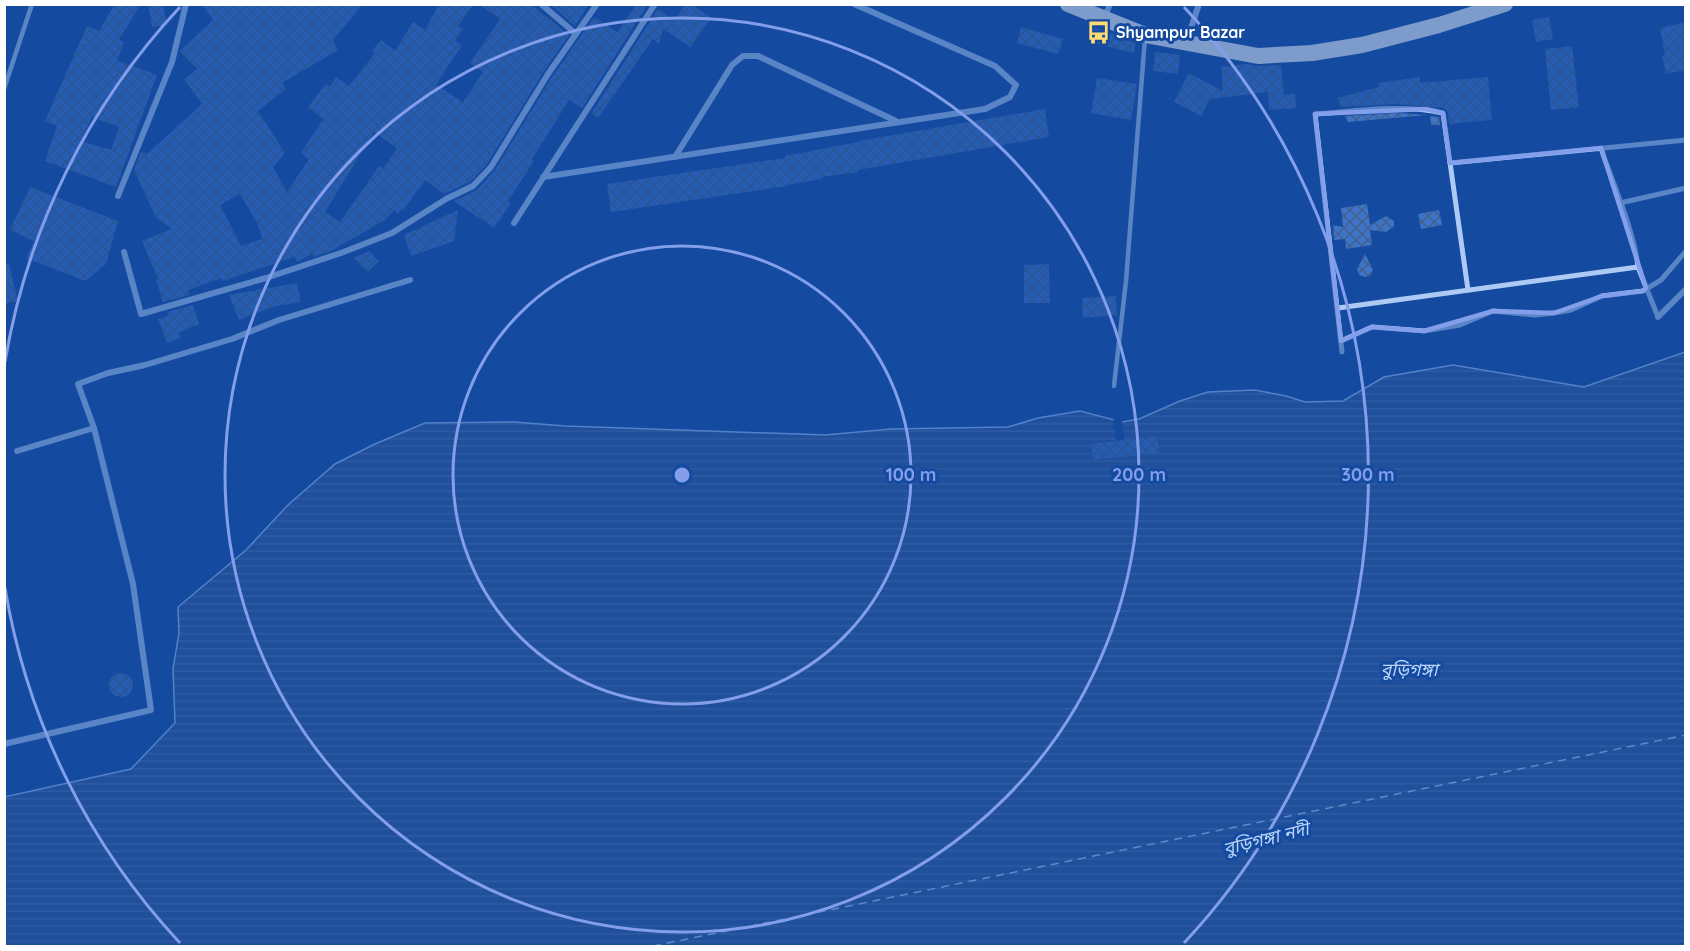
<svg xmlns="http://www.w3.org/2000/svg" width="1690" height="951" font-family="Quicksand,'Noto Sans Bengali',sans-serif">
  <style>
    .water { fill: url(#water-rules); stroke: #9fc4f7; stroke-width: 1.5 }
    .pier { fill: #144ba0 }
    .lines { fill: none; stroke-linecap: round; stroke-linejoin: round }
    .ferry { stroke: #bad4fa; stroke-width: 1.5; stroke-dasharray: 8 6; stroke-linecap: butt }
    .building { fill: url(#building-cross-hatch); fill-rule: evenodd }
    .service { stroke: #adcaf4; stroke-width: 4.5 }
    .pedestrian { stroke: #adcaf4; stroke-width: 5 }
    .minor { stroke: #adcaf4; stroke-width: 6 }
    .trunk { stroke: #fcfeff; stroke-width: 16 }
    .marked { fill: none; stroke: #839eea; stroke-width: 4.5; stroke-linejoin: round }
    .ring { fill: none; stroke: #839eea; stroke-width: 3 }
    .labels { text-anchor: middle; stroke-width: 6; stroke-linejoin: round; paint-order: stroke }
    .poi-label { font-size: 16px; font-weight: bold; fill: #fff; stroke: #144ba0; text-anchor: start }
    .water-label { font-size: 18px; font-style: italic; fill: #bad4fa; stroke: #144ba0 }
    .centre { fill: #839eea; stroke: #144ba0; stroke-width: 3 }
    .ring-label { font-size: 18px; text-anchor: middle; font-weight: bold; fill: #839eea; stroke: #144ba0; stroke-width: 6; stroke-linejoin: round; paint-order: stroke }
  </style>
  <defs>
    <pattern id="water-rules" width="6" height="5" patternUnits="userSpaceOnUse" patternTransform="scale(1.5)"><rect width="6" height="5" fill="#2f5696"/><path d="M0 2.5h6" fill="none" stroke="#4e6fa6"/></pattern>
    <pattern id="building-cross-hatch" width="8" height="8" patternUnits="userSpaceOnUse" patternTransform="scale(1.5)"><rect width="8" height="8" fill="#3d74c7"/><path d="M0 0l8 8M0 8l8-8" fill="none" stroke="#44608a"/></pattern>
  </defs>
  <rect width="100%" height="100%" fill="#144ba0"/>
  <polygon class="water" points="1685,352 1685,946 5,946 4,797 131,769 175,723 173,669 179,633 178,607 246,550 288,505 335,464 375,444 425,423 514,422 565,426 825,435 891,429 1008,427 1038,418 1080,411 1122,422 1139,419 1180,401 1208,392 1255,390 1286,396 1305,402 1343,401 1384,377 1453,365 1584,387"/>
  <polygon class="pier" points="1113,416 1122,419 1124,440 1157,436 1159,453 1093,460 1091,444 1116,441"/>
  <g class="lines">
    <polyline class="ferry" points="653,946 1686,735"/>
  </g>
  <g class="building">
    <path d="M115,4h26l-22,36 5,3 -7,17 40,15 -41,112 -71,-26 12,-35 -12,-5 42,-95 12,5zM92,117l27,10 -8,23 -30,-9z"/>
    <polygon points="148,4 163,4 167,25 152,27"/>
    <path d="M202,4h161l-30,36 5,10 -56,33 4,6 -28,22 27,42 -12,14 14,25 22,-33 -8,-6 22,-34 -15,-12 7,-9 11,-14 4,3 6,-10 13,9 26,-33 -3,-2 9,-11 14,11 18,-29 12,8 14,-26h35l-16,22 5,2 -8,13 7,4 -26,40 27,17 20,-30 -13,-9 30,-44 -22,-15h53l38,31 -25,36 -57,93 -17,18 -26,12 -19,-14 -21,29 -7,5 -2,-5 -10,11 -54,31 -17,6 -2,-3 -15,8 -3,-5 -71,24 -1,-3 -34,12 1,5 -26,7 -7,-22 2,-1 -16,-38 30,-12 -16,-11 -22,-48 7,-18 6,2 55,-50 -18,-25 13,-10 -17,-18 33,-31zM374,132l23,16 -14,21 -4,-3 -39,56 -15,-10zM240,194l18,31 4,14 -21,7 -21,-41z"/>
    <polygon points="550,4 589,4 575,26"/>
    <polygon points="637,4 648,4 582,108 569,100 532,159 534,161 508,201 511,203 494,228 454,201 477,190 495,170 552,77 594,17 617,32"/>
    <polygon points="686,4 691,4 711,18 690,47 663,29 659,44 653,39 598,118 591,114 658,9 674,21"/>
    <polygon points="1549,17 1553,39 1536,42 1532,20"/>
    <polygon points="1686,22 1686,70 1666,74 1662,56 1665,55 1660,28"/>
    <polygon points="1021,27 1063,39 1058,54 1017,43"/>
    <polygon points="1093,27 1136,43 1134,53 1090,42"/>
    <polygon points="1572,46 1579,107 1551,110 1545,49"/>
    <polygon points="1155,52 1180,55 1178,74 1153,71"/>
    <polygon points="1246,64 1258,66 1281,65 1284,95 1295,94 1296,108 1269,110 1268,92 1210,99 1201,116 1174,102 1189,73 1223,91 1221,67"/>
    <polygon points="1420,77 1420,83 1488,77 1492,120 1449,124 1448,112 1444,108 1396,104 1341,107 1337,98 1379,87 1378,83"/>
    <polygon points="1097,78 1137,84 1131,120 1091,113"/>
    <polygon points="1045,109 1049,137 858,170 858,172 821,177 822,179 787,185 787,186 611,212 607,184 785,158 785,156 858,142 858,141"/>
    <polygon points="1396,113 1427,115 1348,122 1345,116"/>
    <polygon points="1430,116 1439,117 1440,125 1431,125"/>
    <polygon points="30,187 118,221 106,264 85,281 26,258 34,241 10,230"/>
    <polygon points="1367,204 1370,225 1386,216 1394,221 1394,227 1386,232 1370,230 1372,245 1346,249 1345,239 1334,240 1333,225 1343,227 1341,208"/>
    <polygon points="458,210 454,241 411,256 404,235"/>
    <polygon points="1439,210 1442,225 1421,229 1418,214"/>
    <polygon points="369,251 379,261 368,272 353,258"/>
    <polygon points="1365,254 1373,269 1371,275 1365,277 1359,275 1357,269"/>
    <polygon points="9,264 18,301 4,304 4,265"/>
    <polygon points="1049,264 1050,303 1024,303 1024,265"/>
    <polygon points="297,283 301,302 272,307 239,320 229,295"/>
    <polygon points="1116,296 1117,315 1083,318 1082,298"/>
    <polygon points="193,305 199,324 179,332 181,338 167,343 158,319 168,316 167,312"/>
    <polygon points="1157,436 1159,453 1093,460 1091,444"/>
    <circle cx="121" cy="685" r="12"/>
  </g>
  <g class="lines">
    <g class="service">
      <polyline points="4,89 32,4"/>
      <polyline points="1114,386 1126,281 1145,38"/>
    </g>
    <g class="pedestrian">
      <path d="M1601,148c12,36 33,82 37,119"/>
      <polyline points="1450,163 1686,140"/>
      <polyline points="1620,203 1686,188"/>
      <polyline points="1338,308 1638,267 1658,317"/>
      <polyline points="1341,341 1372,327 1424,331 1460,325 1493,311 1535,315 1554,313 1571,310 1602,296 1643,291 1661,280 1686,251"/>
      <path d="M1342,352l-27,-238c42,-3 87,-10 128,-1l25,177"/>
    </g>
    <g class="minor">
      <polyline points="541,4 576,34"/>
      <polyline points="1104,19 1110,4"/>
      <polyline points="1187,40 1199,4"/>
      <polyline points="675,157 732,65 743,56 758,56 896,121"/>
      <polyline points="543,177 985,109 1010,97 1016,85 995,66 854,4"/>
      <polyline points="118,196 172,62 186,4"/>
      <polyline points="514,223 655,4"/>
      <polyline points="124,252 141,314 266,278 341,253 392,233 446,199 473,186 491,167 548,74 597,4"/>
      <polyline points="1658,317 1686,289"/>
      <polyline points="17,451 94,428"/>
      <polyline points="4,744 151,710 133,584 94,428 78,384 108,373 145,365 232,339 279,320 410,280"/>
    </g>
    <polyline class="trunk" points="1068,4 1145,35 1258,56 1312,53 1362,45 1439,25 1505,4"/>
  </g>
  <path d="M0 0H1690V951H0ZM1426,109l17,4 7,50 151,-15 45,140 -3,3 -41,5 -48,17 -61,-2 -69,20 -52,-4 -31,14 -26,-227z" fill="#144ba0" fill-opacity=".55" fill-rule="evenodd"/>
  <path class="marked" d="M1426,109l17,4 7,50 151,-15 45,140 -3,3 -41,5 -48,17 -61,-2 -69,20 -52,-4 -31,14 -26,-227z"/>
  <g class="ring">
    <circle cx="682" cy="475" r="229"/>
    <circle cx="682" cy="475" r="457"/>
    <path d="M180 943A686 686 0 0 1 5 588M5 362A686 686 0 0 1 180 7M1184 7A686 686 0 0 1 1184 943"/>
  </g>
  <defs>
    <symbol id="bus-bare" viewBox="-9 -9 18 18"><path d="M-5-6H5V4H4V6H2V4H-2V6H-4V4H-5ZM-3.5-4V0h7V-4ZM-3.5 1.2v1.5H-2V1.2ZM2 1.2v1.5H3.5V1.2Z" fill="#ffdc70" stroke="#144ba0" stroke-width="2.5" paint-order="stroke"/></symbol>
  </defs>
  <g fill-rule="evenodd">
    <use href="#bus-bare" x="1082" y="16" width="33" height="33"/>
  </g>
  <g class="labels">
    <g class="poi-label">
      <text x="1116" y="38">Shyampur Bazar</text>
    </g>
    <g class="water-label">
      <text x="1409" y="676">বুড়িগঙ্গা</text>
      <text transform="translate(1266 839) rotate(-14)" y="6">বুড়িগঙ্গা নদী</text>
    </g>
  </g>
  <circle cx="682" cy="475" r="9" class="centre"/>
  <g class="ring-label">
    <text x="911" y="481">100 m</text>
    <text x="1139" y="481">200 m</text>
    <text x="1368" y="481">300 m</text>
  </g>
  <rect width="1690" height="951" fill="none" stroke="#ffffff" stroke-width="12"/>
</svg>
